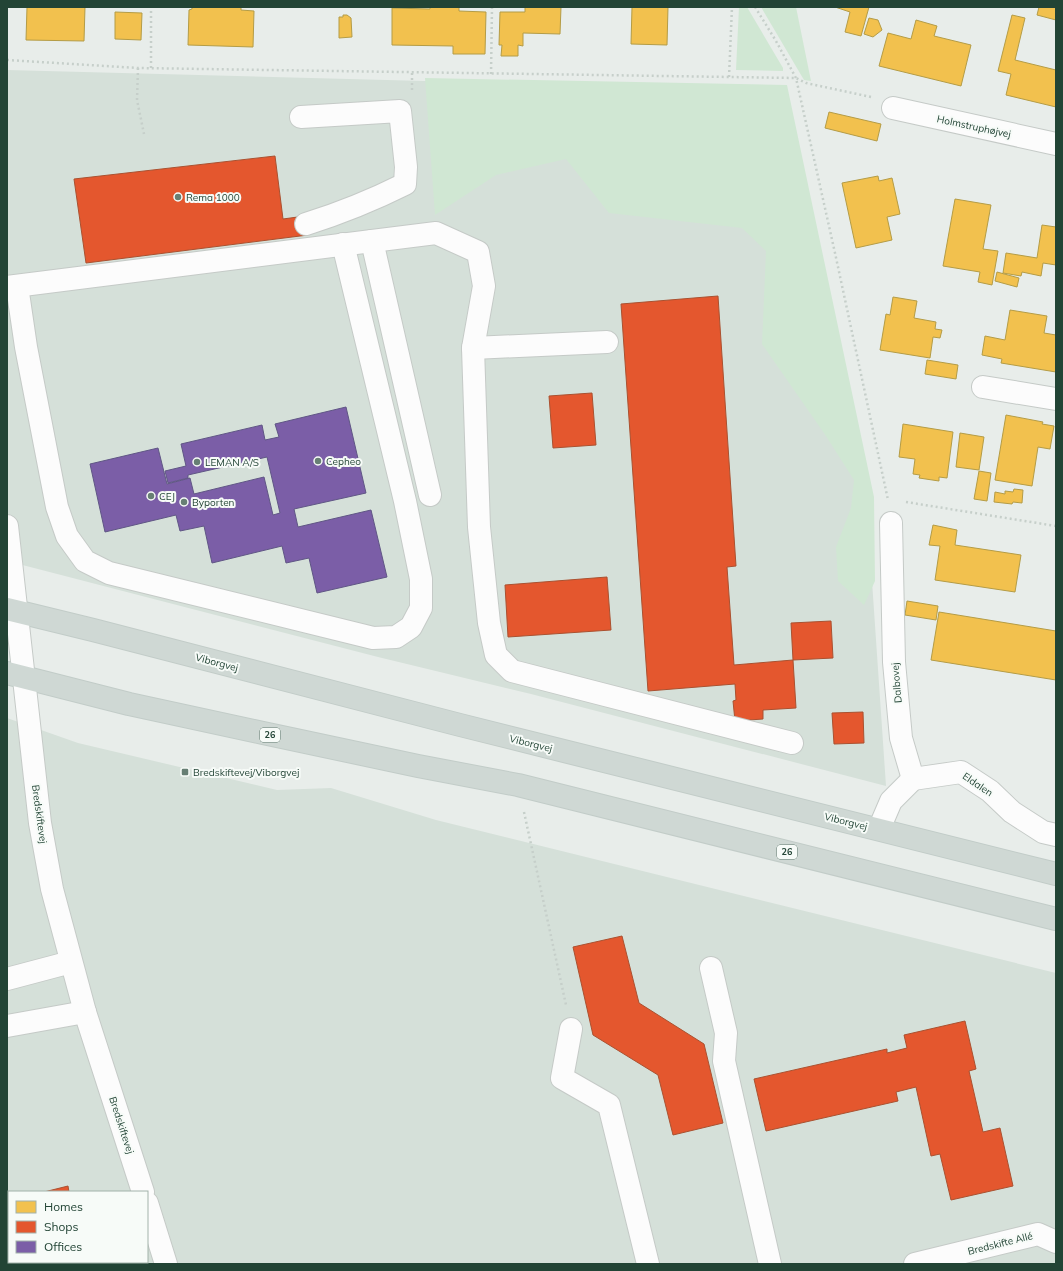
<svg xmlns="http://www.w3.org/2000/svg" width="1063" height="1271" font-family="Mulish,sans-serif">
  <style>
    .built { fill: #d5e0d9; fill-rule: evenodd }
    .green { fill: #d0e7d3 }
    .homes { fill: #f2c14e; stroke: #b49c46 }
    .shops { fill: #e4572e; stroke: #aa5130 }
    .offices { fill: #7b5ea7; stroke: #605685 }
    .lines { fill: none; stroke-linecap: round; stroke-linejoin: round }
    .minor-casing { stroke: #c5cac7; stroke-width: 24 }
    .major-casing { stroke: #c2ccc8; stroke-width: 24 }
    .path { stroke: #c6cfca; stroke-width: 2.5; stroke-dasharray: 2 3; stroke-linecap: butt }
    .minor { stroke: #fcfcfc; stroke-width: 22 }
    .major { stroke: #cfd8d4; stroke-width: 22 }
    .poi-dot { fill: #677f74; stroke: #f7fbf8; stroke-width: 1.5 }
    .labels { text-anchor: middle; stroke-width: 4; stroke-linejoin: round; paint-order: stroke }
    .shield { fill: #f7fbf8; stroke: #627b70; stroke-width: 1 }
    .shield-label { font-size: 9px; font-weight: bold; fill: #224435 }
    .street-label { font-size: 10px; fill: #224435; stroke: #f7fbf8 }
    .poi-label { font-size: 10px; fill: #224435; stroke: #f7fbf8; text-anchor: start }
  </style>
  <rect width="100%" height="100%" fill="#e8edea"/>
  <g class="built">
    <polygon points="7,70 773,90 867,508 886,786 531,694 378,657 7,561"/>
    <path d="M7,718l71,25 199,47 54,-2 105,32 620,153v291h-1049zM9,1192h138v70h-138z"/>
  </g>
  <g class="green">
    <polygon points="739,7 747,7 783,68 783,71 736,70"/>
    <polygon points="761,7 796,7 811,81 804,80"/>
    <polygon points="425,78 787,85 874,497 875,581 864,605 838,581 836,547 851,508 854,480 826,436 762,344 766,251 742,228 609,213 566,159 496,175 435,215"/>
  </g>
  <g class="homes">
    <polygon points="27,7 85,7 84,41 26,40"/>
    <polygon points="192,7 241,7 241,10 254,11 253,47 188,45 189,10 192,9"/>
    <polygon points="430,7 459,7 459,11 486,12 485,54 453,54 453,46 392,45 392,8 430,9"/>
    <polygon points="525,7 561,7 560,34 523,33 523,46 518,45 518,56 501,56 502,45 499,45 500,12 525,12"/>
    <polygon points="632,7 668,7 667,45 631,44"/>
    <polygon points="835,7 869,7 861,36 845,32 850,12"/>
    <polygon points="1039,7 1056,7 1056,20 1037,15"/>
    <polygon points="115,12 142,13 141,40 115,39"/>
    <polygon points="343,15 347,15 351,18 352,37 339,38 339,17 343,17"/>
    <polygon points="1012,15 1025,18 1015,60 1056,70 1056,107 1006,95 1011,74 998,71"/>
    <polygon points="869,18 878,20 882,30 873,37 864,34"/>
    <polygon points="916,20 937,26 934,36 971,45 961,86 879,66 888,33 911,39"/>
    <polygon points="829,112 881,124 877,141 825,128"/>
    <polygon points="878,176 879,181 892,178 900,214 887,217 892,240 856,248 842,183"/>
    <polygon points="955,199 991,205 983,249 998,251 992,285 978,282 980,272 943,266"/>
    <polygon points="1042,225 1056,227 1056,265 1043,263 1041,276 1022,272 1021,276 1003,273 1006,253 1037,258"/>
    <polygon points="997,272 1019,278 1017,287 995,281"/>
    <polygon points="893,297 917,301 914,318 936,322 935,329 942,330 940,338 933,337 930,358 880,350 886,314 890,315"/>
    <polygon points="1010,310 1047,316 1044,333 1056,335 1056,372 1001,363 1002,359 982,355 985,336 1005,340"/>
    <polygon points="927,360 958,365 956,379 925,374"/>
    <polygon points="1006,415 1043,422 1042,424 1054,426 1050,449 1038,447 1032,486 995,480"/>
    <polygon points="903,424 953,432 947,478 939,477 939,481 919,478 920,475 913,474 915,459 899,457"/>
    <polygon points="960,433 984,437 979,470 956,467"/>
    <polygon points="979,471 991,473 987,501 974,499"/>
    <polygon points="1014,489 1023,490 1022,503 1013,502 1012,504 994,502 995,492 1005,494 1005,491 1013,492"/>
    <polygon points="933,525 957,530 955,545 1021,555 1015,592 935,580 940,546 929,545"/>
    <polygon points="907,601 938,606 936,620 905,615"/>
    <polygon points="939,612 1056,631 1056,680 931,660"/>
  </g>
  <g class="shops">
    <polygon points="275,156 283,219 305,216 308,235 86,263 74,179"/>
    <polygon points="718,296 736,566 727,567 734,665 793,660 796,708 763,710 763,719 735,721 733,701 736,700 735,684 648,691 621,304"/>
    <polygon points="592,393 596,445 553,448 549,396"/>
    <polygon points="607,577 611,630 508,637 505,585"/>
    <polygon points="831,621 833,658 793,660 791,623"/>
    <polygon points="863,712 864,743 834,744 832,713"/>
    <polygon points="622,936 639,1003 704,1044 723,1123 673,1135 658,1075 593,1035 573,947"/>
    <polygon points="965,1021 976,1069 969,1071 983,1132 1000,1128 1013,1186 951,1200 940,1154 931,1156 916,1087 896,1092 898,1101 766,1131 754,1079 887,1049 887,1053 907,1048 904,1035"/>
    <polygon points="68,1186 69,1192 44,1192"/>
    <polygon points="9,1200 9,1245 7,1246 7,1201"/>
  </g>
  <polygon class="offices" points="346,407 366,493 294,509 298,527 371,510 387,577 317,593 309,558 286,563 282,546 212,563 204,526 180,531 176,515 105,532 90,464 158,448 167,484 190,478 194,494 264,477 273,515 280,513 267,457 188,475 188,478 168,483 165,471 186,466 181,444 262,425 265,440 279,437 275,424"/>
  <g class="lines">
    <defs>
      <g id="minor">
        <polyline points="893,108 1056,144"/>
        <path d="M301,117l99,-6 6,56 -1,17c-32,16 -64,29 -99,40"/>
        <polyline points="372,241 436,233 478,252 484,286 473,348"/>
        <polyline points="17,286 26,347 57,507 67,536 85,561 109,573 373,638 396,637 411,627 421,608 421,579 405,501 343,244"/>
        <polyline points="7,287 372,241 430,495"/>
        <polyline points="607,342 473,348 479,527 489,623 496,655 512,671 792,743"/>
        <polyline points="983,387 1056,399"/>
        <polyline points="891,523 894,662 901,738 913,779"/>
        <polyline points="7,526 40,823 52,889 85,1012 143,1192"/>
        <polyline points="913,779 961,772 990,791 1012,812 1043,832 1056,835"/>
        <polyline points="879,829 891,801 913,779"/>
        <polyline points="711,968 726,1033 724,1061 770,1264"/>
        <polyline points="7,979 71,962"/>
        <polyline points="7,1026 85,1012"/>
        <polyline points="571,1029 562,1078 609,1105 648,1264"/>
        <polyline points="147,1203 166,1264"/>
        <polyline points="63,1264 72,1262"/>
        <polyline points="915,1264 1038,1234 1056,1242"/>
      </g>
      <g id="major">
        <polyline points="7,609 93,630 460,725 1056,874"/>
        <polyline points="7,673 129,704 263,733 418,766 518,785 1056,919"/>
      </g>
    </defs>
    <use href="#minor" class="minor-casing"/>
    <use href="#major" class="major-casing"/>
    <g class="path">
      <polyline points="755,7 776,41 796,78 835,253 888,500"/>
      <polyline points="7,60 138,68 796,78 806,83 871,97"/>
      <polyline points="138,68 137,100 144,134"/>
      <polyline points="151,68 151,7"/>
      <polyline points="491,74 492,7"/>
      <polyline points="729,77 732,7"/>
      <polyline points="412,90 412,73"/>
      <polyline points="906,502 1056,526"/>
      <polyline points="524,812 566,1005"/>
    </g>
    <use href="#minor" class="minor"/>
    <use href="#major" class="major"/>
  </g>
  <g class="poi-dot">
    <circle cx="178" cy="197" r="4"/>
    <circle cx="318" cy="461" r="4"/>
    <circle cx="197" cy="462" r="4"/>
    <circle cx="151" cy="496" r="4"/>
    <circle cx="184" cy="502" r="4"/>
    <rect x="181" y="768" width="8" height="8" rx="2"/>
  </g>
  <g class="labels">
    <g class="shield">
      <rect x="260" y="728" width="20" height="14" rx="3"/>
      <rect x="777" y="845" width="20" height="14" rx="3"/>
    </g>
    <g class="shield-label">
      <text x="270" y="738">26</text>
      <text x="787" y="855">26</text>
    </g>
    <g class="street-label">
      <text transform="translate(974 126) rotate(12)" y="4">Holmstruphøjvej</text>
      <text transform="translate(217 662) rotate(15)" y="4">Viborgvej</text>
      <text transform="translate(896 683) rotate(-95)" y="4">Dalbovej</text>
      <text transform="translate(531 743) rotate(14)" y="4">Viborgvej</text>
      <text transform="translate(978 784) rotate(34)" y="4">Eldalen</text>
      <text transform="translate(40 814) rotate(82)" y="4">Bredskiftevej</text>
      <text transform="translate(846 821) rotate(14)" y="4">Viborgvej</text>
      <text transform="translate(122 1125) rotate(72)" y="4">Bredskiftevej</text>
      <text transform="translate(1000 1243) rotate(-14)" y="4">Bredskifte Allé</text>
    </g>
    <g class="poi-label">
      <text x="186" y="201">Rema 1000</text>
      <text x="326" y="465">Cepheo</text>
      <text x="205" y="466">LEMAN A/S</text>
      <text x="159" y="500">CEJ</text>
      <text x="192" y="506">Byporten</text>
      <text x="193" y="776">Bredskiftevej/Viborgvej</text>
    </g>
  </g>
  <rect width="1063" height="1271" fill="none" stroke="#224435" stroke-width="16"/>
  <rect x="8" y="1191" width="140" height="72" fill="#f7fbf8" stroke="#a2b2aa"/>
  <rect x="16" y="1201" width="20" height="12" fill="#f2c14e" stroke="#a2b2aa"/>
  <text x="44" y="1211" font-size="12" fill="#224435">Homes</text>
  <rect x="16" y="1221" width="20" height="12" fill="#e4572e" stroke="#a2b2aa"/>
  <text x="44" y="1231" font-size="12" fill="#224435">Shops</text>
  <rect x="16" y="1241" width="20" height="12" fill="#7b5ea7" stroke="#a2b2aa"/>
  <text x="44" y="1251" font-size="12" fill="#224435">Offices</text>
</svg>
